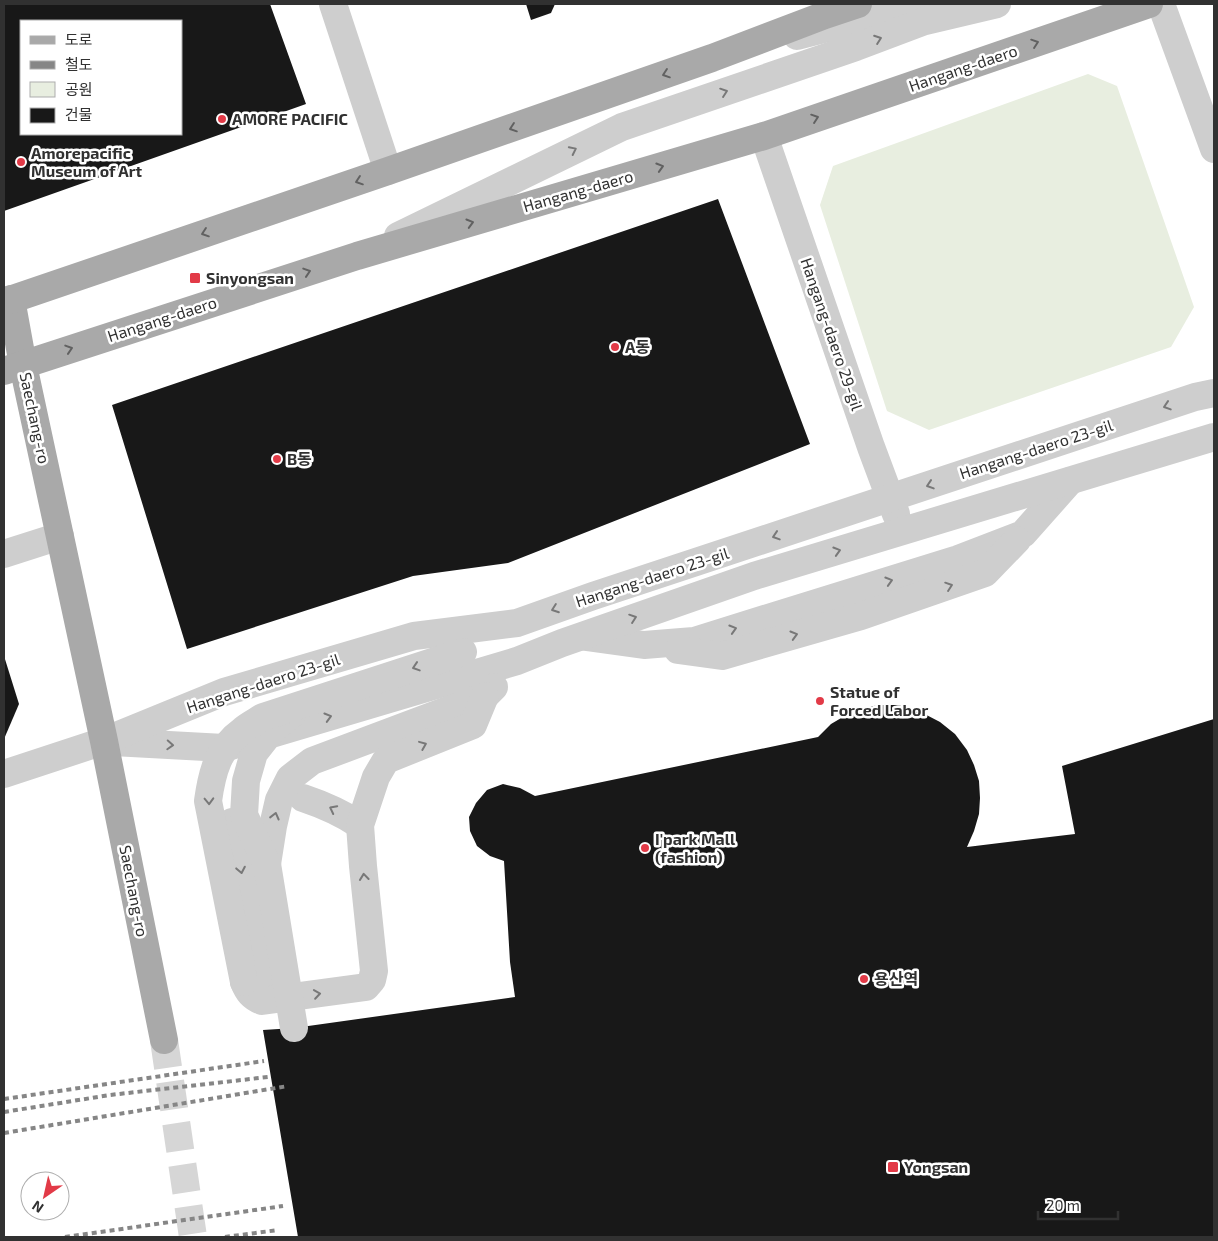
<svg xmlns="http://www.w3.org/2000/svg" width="1218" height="1241" font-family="'Exo 2','Noto Sans KR',sans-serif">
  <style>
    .green { fill: #e8eee0 }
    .building { fill: #181818; fill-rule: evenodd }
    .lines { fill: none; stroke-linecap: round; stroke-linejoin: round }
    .major-tunnel { stroke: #d6d6d6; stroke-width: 28; stroke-dasharray: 28 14; stroke-linecap: butt }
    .minor { stroke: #cecece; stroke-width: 28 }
    .major { stroke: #a9a9a9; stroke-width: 28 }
    .rail { stroke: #868686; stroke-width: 4; stroke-dasharray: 5 4; stroke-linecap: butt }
    .minor-bridge { stroke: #cecece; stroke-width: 28 }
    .oneway { stroke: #787878 }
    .oneway2 { stroke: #616161 }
    .poi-dot { fill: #e23a47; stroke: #fff; stroke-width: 2 }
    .labels { text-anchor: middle; stroke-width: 5; stroke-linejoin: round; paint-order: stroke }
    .street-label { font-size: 16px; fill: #313131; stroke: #fff }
    .poi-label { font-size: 16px; font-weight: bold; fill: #313131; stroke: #fff; text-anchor: start }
  </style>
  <rect width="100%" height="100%" fill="#fff"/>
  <polygon class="green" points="1088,74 1117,86 1194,307 1171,347 929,430 887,411 820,205 833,166"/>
  <g class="building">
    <path d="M4,4h266l36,100 -302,107zM21,21h160v113h-160z"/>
    <polygon points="526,4 555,4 551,13 531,20"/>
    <polygon points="718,199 810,444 508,563 413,576 187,649 112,405"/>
    <polygon points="4,656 19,704 4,739"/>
    <polygon points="879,705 896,705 913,708 940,722 955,734 967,750 974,765 979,781 980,798 979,814 974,831 967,847 1075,834 1062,766 1214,719 1214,1237 298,1237 263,1030 294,1028 515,997 510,962 504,861 490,856 477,846 470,831 469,817 476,803 487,790 503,784 520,788 535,796 818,737 831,724 848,714 863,708"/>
  </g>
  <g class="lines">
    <polyline class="major-tunnel" points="164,1040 193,1237"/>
    <g class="minor">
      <polyline points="333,4 388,171"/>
      <polyline points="1161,4 1214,149"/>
      <polyline points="797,36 921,4"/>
      <polyline points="764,136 871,447 896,514"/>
      <polyline points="398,236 622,127 856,47 925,21 997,4"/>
      <polyline points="4,554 60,536"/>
      <polyline points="586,637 644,645 694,641 958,559 1023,534 1070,481"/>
      <polyline points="678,650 722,656 861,616 985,573 1017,540"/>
      <polyline points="113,742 224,748 517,661 562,643 754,576 1214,437"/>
      <polyline points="4,774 104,741 224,692 414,636 517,623 593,596 1195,397 1214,393"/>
      <path d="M303,798c21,7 39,15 57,27"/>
      <polyline points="232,822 262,984 267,994 279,999"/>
      <polyline points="267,864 273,826 279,800 290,778 312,761 485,696 494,687"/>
      <path d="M244,982c4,10 8,15 18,19l104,-14 6,-7 2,-9 -11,-105 -3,-41 16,-48 10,-17 87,-35 12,-29"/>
    </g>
    <g class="major">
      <polyline points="11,299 23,365 104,741 164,1040"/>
      <polyline points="4,302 388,171 712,58 825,15 858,4"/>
      <polyline points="4,371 357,256 764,136 1149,4"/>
    </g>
    <g class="rail">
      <polyline points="4,1099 264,1061"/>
      <polyline points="4,1112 110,1095 268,1077"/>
      <polyline points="4,1133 288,1086"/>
      <polyline points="65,1237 283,1206"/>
      <polyline points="225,1237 278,1230"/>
    </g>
    <g class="minor-bridge">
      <polyline points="292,714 272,730 254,753 246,781 244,815 267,864 294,1028"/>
      <path d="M244,982l-36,-181c4,-29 10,-53 35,-71 6,-5 14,-9 20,-13l200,-65"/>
    </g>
  </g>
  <defs><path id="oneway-chevron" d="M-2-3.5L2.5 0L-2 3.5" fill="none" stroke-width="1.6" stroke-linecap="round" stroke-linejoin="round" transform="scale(1.25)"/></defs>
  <g class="oneway">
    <use href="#oneway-chevron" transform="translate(878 39) rotate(-20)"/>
    <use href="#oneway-chevron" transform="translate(724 92) rotate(-19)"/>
    <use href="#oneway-chevron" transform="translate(573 150) rotate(-26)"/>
    <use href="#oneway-chevron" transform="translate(1167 406) rotate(162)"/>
    <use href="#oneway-chevron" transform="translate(930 485) rotate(162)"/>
    <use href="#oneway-chevron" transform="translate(776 536) rotate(162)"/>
    <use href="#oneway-chevron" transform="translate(837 551) rotate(-17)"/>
    <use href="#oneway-chevron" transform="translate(889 581) rotate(-17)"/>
    <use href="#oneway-chevron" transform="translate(949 586) rotate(-19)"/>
    <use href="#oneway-chevron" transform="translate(555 609) rotate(160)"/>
    <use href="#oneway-chevron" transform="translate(633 618) rotate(-19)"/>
    <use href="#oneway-chevron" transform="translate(733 629) rotate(-17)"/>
    <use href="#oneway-chevron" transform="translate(794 635) rotate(-16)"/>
    <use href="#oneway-chevron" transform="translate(416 667) rotate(162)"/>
    <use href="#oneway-chevron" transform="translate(328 717) rotate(-16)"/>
    <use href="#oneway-chevron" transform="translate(170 745) rotate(3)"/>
    <use href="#oneway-chevron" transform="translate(423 745) rotate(-22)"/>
    <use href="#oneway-chevron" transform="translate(209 801) rotate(88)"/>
    <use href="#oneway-chevron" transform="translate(333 809) rotate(-153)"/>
    <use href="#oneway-chevron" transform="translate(275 816) rotate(-76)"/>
    <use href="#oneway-chevron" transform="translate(241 870) rotate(79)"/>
    <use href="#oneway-chevron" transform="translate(364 877) rotate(-96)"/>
    <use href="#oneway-chevron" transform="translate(317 994) rotate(-8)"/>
  </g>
  <g class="oneway2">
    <use href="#oneway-chevron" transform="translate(1035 43) rotate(-19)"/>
    <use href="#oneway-chevron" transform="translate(666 74) rotate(161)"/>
    <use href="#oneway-chevron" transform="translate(815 118) rotate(-19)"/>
    <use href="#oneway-chevron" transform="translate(513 128) rotate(161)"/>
    <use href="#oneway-chevron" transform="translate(660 167) rotate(-17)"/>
    <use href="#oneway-chevron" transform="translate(359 181) rotate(161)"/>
    <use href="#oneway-chevron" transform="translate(470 223) rotate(-16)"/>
    <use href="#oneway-chevron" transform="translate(205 233) rotate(161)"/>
    <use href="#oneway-chevron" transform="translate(307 272) rotate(-18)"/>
    <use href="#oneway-chevron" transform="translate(69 349) rotate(-18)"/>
  </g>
  <g class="poi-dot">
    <circle cx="222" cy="119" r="5"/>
    <circle cx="21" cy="162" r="5"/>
    <rect x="189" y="272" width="12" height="12" rx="2.5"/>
    <circle cx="615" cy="347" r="5"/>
    <circle cx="277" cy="459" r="5"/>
    <circle cx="820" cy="701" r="5"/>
    <circle cx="645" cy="848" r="5"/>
    <circle cx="864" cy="979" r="5"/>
    <rect x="887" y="1161" width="12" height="12" rx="2.5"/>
  </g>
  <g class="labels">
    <g class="street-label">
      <text transform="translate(963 68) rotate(-19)" y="6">Hangang-daero</text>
      <text transform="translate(578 191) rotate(-16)" y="6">Hangang-daero</text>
      <text transform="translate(162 319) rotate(-18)" y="6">Hangang-daero</text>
      <text transform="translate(832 334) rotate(71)" y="6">Hangang-daero 29-gil</text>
      <text transform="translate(35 418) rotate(78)" y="6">Saechang-ro</text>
      <text transform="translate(1036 449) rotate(-18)" y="6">Hangang-daero 23-gil</text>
      <text transform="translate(652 577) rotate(-18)" y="6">Hangang-daero 23-gil</text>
      <text transform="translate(263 683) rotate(-18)" y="6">Hangang-daero 23-gil</text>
      <text transform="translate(134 891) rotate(79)" y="6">Saechang-ro</text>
    </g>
    <g class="poi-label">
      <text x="232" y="125">AMORE PACIFIC</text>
      <text x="31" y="159">Amorepacific<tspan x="31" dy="18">Museum of Art</tspan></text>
      <text x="206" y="284">Sinyongsan</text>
      <text x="625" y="353">A동</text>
      <text x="287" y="465">B동</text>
      <text x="830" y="698">Statue of<tspan x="830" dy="18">Forced Labor</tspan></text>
      <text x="655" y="845">I'park Mall<tspan x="655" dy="18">(fashion)</tspan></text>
      <text x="874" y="985">용산역</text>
      <text x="904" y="1173">Yongsan</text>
    </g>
  </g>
  <rect width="1218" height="1241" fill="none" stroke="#313131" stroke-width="10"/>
  <rect x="20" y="20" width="162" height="115" fill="#ffffff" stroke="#adadad"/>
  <rect x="30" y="36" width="25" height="8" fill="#a9a9a9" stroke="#adadad"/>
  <text x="65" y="45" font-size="15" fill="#313131">도로</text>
  <rect x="30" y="61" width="25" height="8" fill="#868686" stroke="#adadad"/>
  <text x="65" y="70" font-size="15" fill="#313131">철도</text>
  <rect x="30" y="82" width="25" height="15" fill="#e8eee0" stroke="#adadad"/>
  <text x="65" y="95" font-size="15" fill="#313131">공원</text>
  <rect x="30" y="108" width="25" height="15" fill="#181818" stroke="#adadad"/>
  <text x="65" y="120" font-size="15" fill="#313131">건물</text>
  <g transform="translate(45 1196) rotate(214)"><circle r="24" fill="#ffffff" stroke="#adadad"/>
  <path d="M0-4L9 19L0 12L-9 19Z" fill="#e23a47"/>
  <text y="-8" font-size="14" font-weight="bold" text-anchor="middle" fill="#313131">N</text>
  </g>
  <path d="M1038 1211v8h80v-8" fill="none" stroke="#313131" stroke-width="2.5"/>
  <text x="1046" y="1211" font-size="15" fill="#313131" stroke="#ffffff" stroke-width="4" paint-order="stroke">20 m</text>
</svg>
